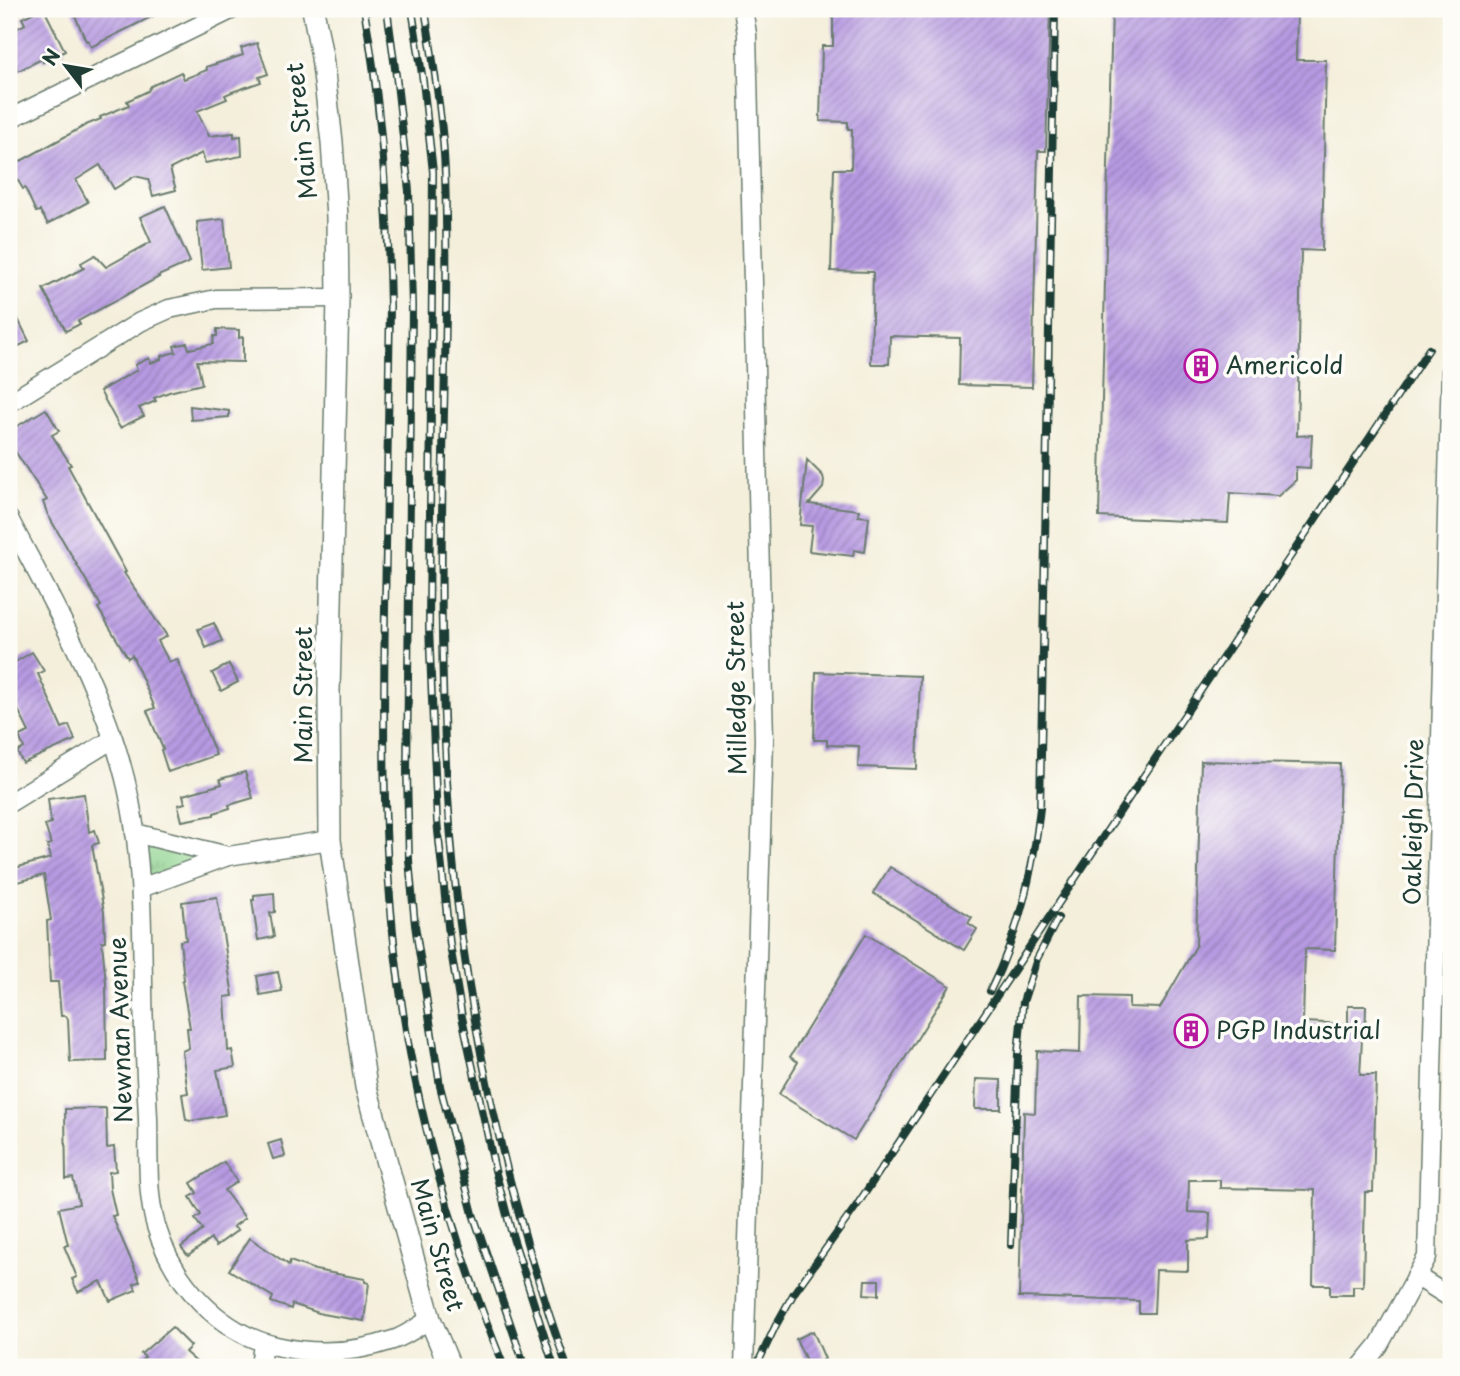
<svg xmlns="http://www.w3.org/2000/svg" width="1460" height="1376" font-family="'Playpen Sans',sans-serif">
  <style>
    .park { fill: url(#park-tufts); stroke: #568861; stroke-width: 2 }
    .building { fill: url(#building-hatch) }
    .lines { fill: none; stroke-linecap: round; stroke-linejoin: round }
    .minor-casing { stroke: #6a7b6e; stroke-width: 21 }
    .major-casing { stroke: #6a7b6e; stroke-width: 24 }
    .minor { stroke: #fff; stroke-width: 18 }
    .major { stroke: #fff; stroke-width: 21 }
    .rail-casing { stroke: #1f3d34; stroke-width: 8 }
    .rail { stroke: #fdfcf7; stroke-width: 5; stroke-dasharray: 16; stroke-linecap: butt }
    .labels { text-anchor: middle; stroke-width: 7; stroke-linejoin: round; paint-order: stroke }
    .street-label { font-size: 24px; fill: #1f3d34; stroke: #fdfcf7 }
    .poi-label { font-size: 24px; fill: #1f3d34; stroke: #fdfcf7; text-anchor: start }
  </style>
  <defs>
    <pattern id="park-tufts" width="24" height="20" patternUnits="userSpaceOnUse" patternTransform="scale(1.75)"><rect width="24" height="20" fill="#8dd38e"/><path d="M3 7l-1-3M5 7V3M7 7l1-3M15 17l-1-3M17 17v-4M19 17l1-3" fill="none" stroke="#73ac75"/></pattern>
    <pattern id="building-hatch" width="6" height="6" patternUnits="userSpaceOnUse" patternTransform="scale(1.75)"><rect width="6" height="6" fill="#b79ae2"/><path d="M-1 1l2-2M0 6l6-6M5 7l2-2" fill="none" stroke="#947fb8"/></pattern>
  </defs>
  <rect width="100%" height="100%" fill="#fdfcf7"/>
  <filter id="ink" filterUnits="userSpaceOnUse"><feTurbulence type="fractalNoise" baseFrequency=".0143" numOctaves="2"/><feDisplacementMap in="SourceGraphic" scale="14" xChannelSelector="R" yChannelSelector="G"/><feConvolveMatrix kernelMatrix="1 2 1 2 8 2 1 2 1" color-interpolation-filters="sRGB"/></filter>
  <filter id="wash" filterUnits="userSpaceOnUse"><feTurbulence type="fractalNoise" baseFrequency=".00686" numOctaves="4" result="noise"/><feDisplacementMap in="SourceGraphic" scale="28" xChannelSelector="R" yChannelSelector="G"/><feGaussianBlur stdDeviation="1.57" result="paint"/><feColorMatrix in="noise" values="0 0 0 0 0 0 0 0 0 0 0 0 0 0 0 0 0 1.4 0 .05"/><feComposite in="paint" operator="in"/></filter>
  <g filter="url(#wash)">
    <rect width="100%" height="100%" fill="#f4efdb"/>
    <polygon class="park" points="135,839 218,854 140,882"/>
    <g id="blocks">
      <g class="building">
        <polygon points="41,9 44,9 65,51 43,62 42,59 18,71 14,63 9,66 9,33 25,24 22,18"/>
        <polygon points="72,9 167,9 91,47 88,40 86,41"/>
        <polygon points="833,9 1050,9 1046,151 1038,151 1032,387 959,385 960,338 890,336 889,364 871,364 873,272 831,271 834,169 851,169 852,129 848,129 848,122 820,121 822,46 833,46"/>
        <polygon points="1112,9 1297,9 1296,60 1326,60 1322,251 1301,250 1297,436 1312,435 1310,468 1296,467 1296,480 1278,496 1230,493 1228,523 1099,517"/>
        <polygon points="257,43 268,74 259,77 261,82 232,92 225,95 227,99 197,111 209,136 234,133 234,137 241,136 242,156 205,163 202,153 170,169 176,190 153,196 148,179 135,176 114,189 100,165 76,180 88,202 48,224 40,211 36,212 25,188 23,189 10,167 86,125 101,119 100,117 129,105 127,101 148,91 151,86 181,72 184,79 207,70 206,67 243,55 241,48"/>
        <polygon points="165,206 190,262 158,276 159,277 78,321 80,324 66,331 43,289 84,268 81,263 95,255 106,267 151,242 140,217"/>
        <polygon points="224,219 229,267 202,270 197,222"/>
        <polygon points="9,301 29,341 9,351"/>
        <polygon points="217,329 239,330 239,338 243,337 243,362 197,361 202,384 169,392 154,398 156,401 139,408 144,416 120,428 100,391 137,370 135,365 149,358 151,363 161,359 161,356 176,352 174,346 187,343 189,349 213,344 214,336 217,336"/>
        <polygon points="190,406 229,411 229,417 191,420"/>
        <polygon points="46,409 59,431 52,435 71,465 68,466 126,572 124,573 167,636 158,641 169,662 177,659 216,755 168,772 161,750 163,749 147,711 155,708 132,655 128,658 98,608 101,606 48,515 43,502 47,500 9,442 9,431"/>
        <polygon points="807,460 823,476 824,481 823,488 809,504 859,510 858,516 869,517 865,552 854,550 853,556 809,551 812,526 800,525"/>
        <polygon points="214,623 222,641 206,648 198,629"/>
        <polygon points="32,652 44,671 38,674 62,728 69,725 75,740 23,763 17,752 24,748 19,736 29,732 9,691 9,666"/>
        <polygon points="229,664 238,682 221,691 212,673"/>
        <polygon points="816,672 920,676 917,769 858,767 859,746 827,745 827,740 814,740"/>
        <polygon points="1201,761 1340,764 1335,950 1305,949 1303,1022 1348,1024 1348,1006 1366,1006 1365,1039 1362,1039 1360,1075 1376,1075 1373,1192 1365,1192 1363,1286 1353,1286 1353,1295 1330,1295 1330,1285 1313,1285 1315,1190 1220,1188 1220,1180 1189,1180 1188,1212 1210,1213 1209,1239 1188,1240 1188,1271 1156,1270 1154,1313 1139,1313 1139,1301 1019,1297 1024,1112 1035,1113 1037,1051 1080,1053 1081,996 1129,997 1129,1007 1160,1008 1196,946"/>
        <polygon points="245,772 253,798 229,805 230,808 214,813 214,815 182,821 178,805 185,803 183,795 222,784 220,779"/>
        <polygon points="84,794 89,832 95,830 99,843 92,845 104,912 105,941 102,942 106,983 107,1061 70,1062 68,1019 66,1016 61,1016 58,982 50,982 47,921 51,920 44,875 14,883 11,869 51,858 47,845 51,844 45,825 51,823 48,799"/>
        <polygon points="890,867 972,917 968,923 977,929 964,950 873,893"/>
        <polygon points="274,893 275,912 270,913 274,937 258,940 252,900 254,900 254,895"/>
        <polygon points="217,897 233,996 225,997 228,1051 232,1050 235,1067 217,1070 225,1115 191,1121 186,1120 182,1094 188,1093 182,1051 189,1048 187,1028 190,1028 182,981 184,980 180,941 186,940 182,902"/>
        <polygon points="866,934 950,986 854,1140 779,1094 798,1062 790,1057"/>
        <polygon points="278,972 282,991 260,995 257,976"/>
        <polygon points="976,1079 1001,1080 1001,1109 975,1109"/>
        <polygon points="106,1108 107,1148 114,1147 116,1171 109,1172 110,1189 116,1215 112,1216 140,1281 134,1284 136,1290 110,1301 101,1281 78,1292 72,1279 77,1277 64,1246 68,1245 59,1208 79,1204 73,1178 66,1179 65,1109"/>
        <polygon points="281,1140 285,1156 273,1159 268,1144"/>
        <polygon points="224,1162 237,1182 224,1190 245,1218 233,1227 238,1230 216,1246 211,1239 188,1256 181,1247 203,1230 195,1219 201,1215 190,1197 197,1193 191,1183"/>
        <polygon points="250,1238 289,1265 290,1261 315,1270 365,1279 365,1282 369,1283 364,1321 322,1314 292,1304 291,1309 271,1302 273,1297 229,1270"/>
        <polygon points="865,1280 879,1280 879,1295 864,1294"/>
        <polygon points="172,1327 191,1346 185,1352 202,1367 136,1367 145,1357 141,1354"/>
        <polygon points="813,1331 825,1359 809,1367 796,1339"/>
      </g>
    </g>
  </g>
  <g filter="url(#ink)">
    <use href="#blocks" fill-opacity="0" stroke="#6a7b6e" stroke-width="2"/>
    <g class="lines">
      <defs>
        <g id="minor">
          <polyline points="743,9 747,34 764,740 744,1367"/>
          <polyline points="9,119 233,9"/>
          <polyline points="9,403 140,322 169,309 216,299 338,298"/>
          <path d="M9,519c46,88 102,184 121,282 12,60 12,122 13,182 0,45 3,90 5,135 1,35 -2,74 8,108 17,56 62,106 120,120 39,9 79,7 117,-6 13,-4 26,-14 37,-21"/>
          <polyline points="9,803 113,739"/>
          <polyline points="135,833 228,856"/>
          <polyline points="141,888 228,856 330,840"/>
          <polyline points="1416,1276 1451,1298"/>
          <polyline points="260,1367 263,1343"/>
          <polyline points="1361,1367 1379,1345 1427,1257 1451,367"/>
        </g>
        <polyline id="major" points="313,9 322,57 332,142 337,217 338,298 329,692 330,840 366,1087 430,1319 450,1367"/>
      </defs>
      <use href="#minor" class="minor-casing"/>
      <use href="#major" class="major-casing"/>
      <use href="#minor" class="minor"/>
      <use href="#major" class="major"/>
      <defs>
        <g id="rail">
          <path d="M364,9c18,99 24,197 26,297 -2,101 -3,202 -5,303 -2,130 -3,260 16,389 18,128 55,250 103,369"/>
          <polyline points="387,9 397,83 409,191 412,306 407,773 409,860 415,925 440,1086 473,1214 525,1367"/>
          <polyline points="412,9 423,81 433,172 429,627 437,821 450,945 462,1017 495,1170 513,1238 554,1367"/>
          <path d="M425,9c8,54 18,109 20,164 5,152 -6,304 -3,456 1,105 6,212 21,317 20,142 56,285 104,421"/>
          <path d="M990,991c29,-59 43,-118 50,-183l15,-799"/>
          <polyline points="1011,1245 1018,1054 1023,1002 1037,959 1058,918"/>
          <polyline points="756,1367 776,1325 794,1293 857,1205 1429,349"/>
        </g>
      </defs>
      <use href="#rail" class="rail-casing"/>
      <use href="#rail" class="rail"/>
    </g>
  </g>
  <defs>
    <symbol id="building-ring" viewBox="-11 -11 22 22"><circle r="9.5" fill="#fdfcf7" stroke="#b5179e" stroke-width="1.5"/><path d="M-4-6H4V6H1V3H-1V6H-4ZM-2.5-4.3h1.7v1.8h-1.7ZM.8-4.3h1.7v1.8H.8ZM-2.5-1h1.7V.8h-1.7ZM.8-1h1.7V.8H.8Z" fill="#b5179e"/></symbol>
  </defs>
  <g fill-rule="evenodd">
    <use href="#building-ring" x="1182" y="347" width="38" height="38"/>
    <use href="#building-ring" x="1172" y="1012" width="38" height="38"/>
  </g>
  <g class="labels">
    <g class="street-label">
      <text transform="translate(302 131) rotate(-96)" y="8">Main Street</text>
      <text transform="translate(737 688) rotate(-91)" y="8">Milledge Street</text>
      <text transform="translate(304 695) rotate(-90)" y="8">Main Street</text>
      <text transform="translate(1414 822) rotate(-89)" y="8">Oakleigh Drive</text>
      <text transform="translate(121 1030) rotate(-92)" y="8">Newnan Avenue</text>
      <text transform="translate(437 1245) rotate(74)" y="8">Main Street</text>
    </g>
    <g class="poi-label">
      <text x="1226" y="374">Americold</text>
      <text x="1216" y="1039">PGP Industrial</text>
    </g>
  </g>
  <rect width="1460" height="1376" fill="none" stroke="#fdfcf7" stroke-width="35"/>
  <g transform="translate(66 66) rotate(301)" stroke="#fdfcf7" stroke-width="5" paint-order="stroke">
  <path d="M0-5L12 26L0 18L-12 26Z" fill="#1f3d34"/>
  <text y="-10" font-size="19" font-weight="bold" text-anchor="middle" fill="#1f3d34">N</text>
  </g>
</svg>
